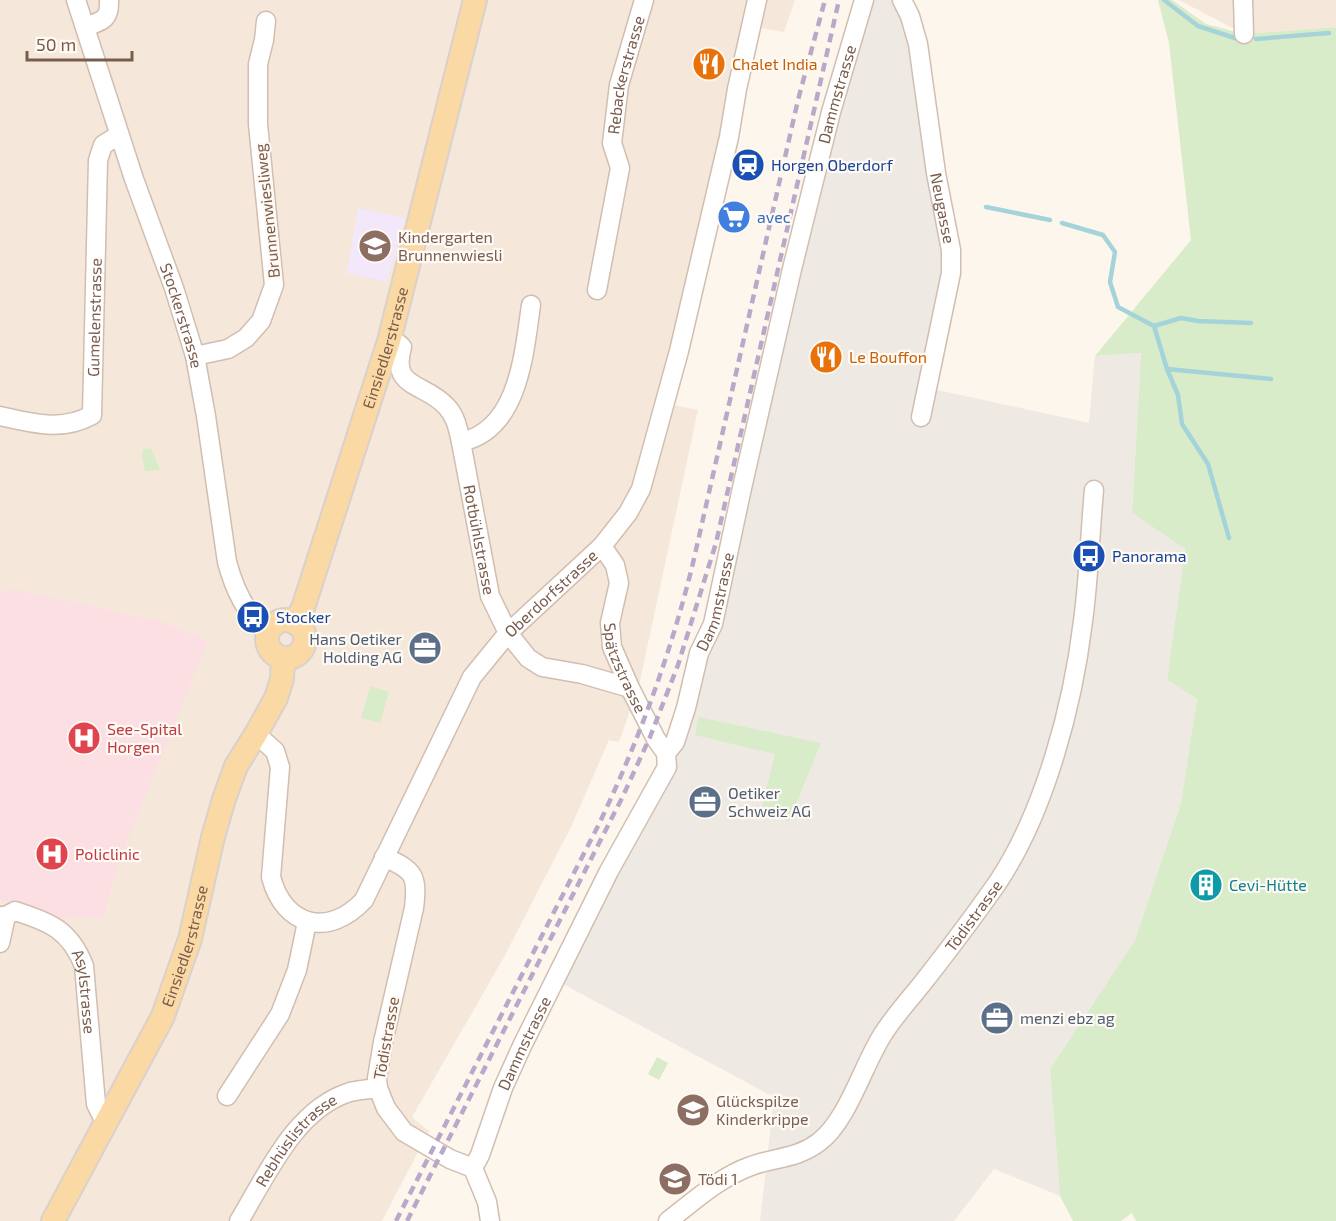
<svg xmlns="http://www.w3.org/2000/svg" width="1336" height="1221" font-family="'Exo 2',sans-serif">
  <style>
    .residential { fill: #f5e8da }
    .industrial { fill: #efe9e4 }
    .education { fill: #f3e8fa }
    .medical { fill: #fbdfe3 }
    .green { fill: #d8ecc9 }
    .lines { fill: none; stroke-linecap: round; stroke-linejoin: round }
    .stream { stroke: #a5d3da; stroke-width: 4.5 }
    .minor-casing { stroke: #d1beb0; stroke-width: 21 }
    .major-casing { stroke: #dad1cd; stroke-width: 26 }
    .minor { stroke: #fff; stroke-width: 18 }
    .major { stroke: #fbd9a5; stroke-width: 22 }
    .rail { stroke: #b9a8c9; stroke-width: 4.5; stroke-dasharray: 9 6; stroke-linecap: butt }
    .labels { text-anchor: middle; stroke-width: 4.5; stroke-linejoin: round; paint-order: stroke }
    .food-label { font-size: 16px; fill: #c56008; stroke: #fffaf3; text-anchor: start }
    .street-label { font-size: 16px; fill: #7a5c4d; stroke: #fffaf3 }
    .transit-label { font-size: 16px; fill: #164399; stroke: #fffaf3; text-anchor: start }
    .shop-label { font-size: 16px; fill: #366cbe; stroke: #fffaf3; text-anchor: start }
    .education-label { font-size: 16px; fill: #785e54; stroke: #fffaf3; text-anchor: start }
    .service-label { font-size: 16px; fill: #4e5e75; stroke: #fffaf3; text-anchor: start }
    .health-label { font-size: 16px; fill: #be3a42; stroke: #fffaf3; text-anchor: start }
    .culture-label { font-size: 16px; fill: #0d838f; stroke: #fffaf3; text-anchor: start }
  </style>
  <rect width="100%" height="100%" fill="#fdf6ec"/>
  <g class="residential">
    <polygon points="0,0 795,0 784,32 761,28 747,89 742,89 673,405 698,410 640,681 632,705 619,742 609,740 571,827 503,959 412,1117 429,1131 382,1221 0,1221"/>
    <polygon points="1179,0 1336,0 1336,27 1244,34"/>
  </g>
  <polygon class="industrial" points="854,0 908,0 960,256 933,389 1089,423 1095,356 1141,353 1132,513 1185,549 1167,680 1197,699 1181,803 1135,940 1050,1069 1060,1196 994,1169 954,1221 760,1221 774,1097 548,976 607,854 653,773 667,733 675,722 704,623 822,113"/>
  <polygon class="education" points="358,208 405,218 387,282 347,273"/>
  <polygon class="medical" points="18,590 164,622 208,641 119,861 104,914 99,918 61,918 27,904 0,901 0,591"/>
  <g class="green">
    <polygon points="1158,0 1172,0 1206,24 1244,34 1336,27 1336,1221 1136,1221 1132,1213 1121,1221 1073,1221 1060,1196 1050,1069 1135,940 1181,803 1197,699 1167,680 1185,549 1132,513 1141,353 1095,356 1191,240 1169,43"/>
    <polygon points="151,448 160,470 145,471 142,457 143,449"/>
    <polygon points="370,686 389,692 380,723 361,718"/>
    <polygon points="698,717 821,743 789,821 761,812 775,754 695,735"/>
    <polygon points="657,1057 668,1063 659,1080 648,1074"/>
  </g>
  <g class="lines">
    <g class="stream">
      <polyline points="1164,0 1198,26 1238,39"/>
      <polyline points="1256,39 1329,33"/>
      <polyline points="986,207 1050,220"/>
      <polyline points="1062,223 1103,235 1115,252 1110,282 1118,307 1154,326 1167,369 1178,395 1182,424 1208,464 1229,538"/>
      <polyline points="1154,326 1181,318 1198,321 1251,323"/>
      <polyline points="1167,369 1271,379"/>
    </g>
    <defs>
      <g id="minor">
        <path id="s1" d="M76,0l58,179 40,109 21,68 11,60 21,146c7,26 19,53 41,71"/>
        <path id="s2" d="M902,0l8,16 8,28 18,129 15,77v23l-30,144"/>
        <polyline points="1243,0 1244,34"/>
        <path d="M85,27c17,-6 25,-7 24,-27"/>
        <path id="s3" d="M597,290l23,-122 -8,-25 7,-58 25,-85"/>
        <path id="s4" d="M389,341l10,3 3,3c-12,43 23,35 45,60 9,10 11,22 14,35l29,154 18,37 20,25 14,9 40,7 48,14"/>
        <polyline points="195,356 228,349 246,338 261,321 274,285 258,124 258,64 264,40 266,21"/>
        <path id="s5" d="M0,416c33,7 61,16 92,-1l6,-255 5,-15 16,-10"/>
        <path d="M461,442c58,-12 63,-89 70,-137"/>
        <path id="s6" d="M602,546l13,19 4,18 -9,40 2,24 18,41 26,51 10,14"/>
        <path id="s7" d="M256,734l19,17 5,16 -9,110c13,50 58,61 93,23l108,-223 36,-44 94,-87 26,-33 13,-24 38,-138 50,-214 8,-48 20,-89"/>
        <path d="M384,857c30,13 34,18 30,51l-31,134 -6,36 1,10 8,20 18,24 46,27 23,9 14,34 3,19"/>
        <path id="s8" d="M0,916h6l9,-5c35,11 55,19 69,55l12,138 5,10 7,5"/>
        <polyline points="0,943 6,916"/>
        <polyline points="227,1096 280,1014 297,970 307,922"/>
        <path id="s9" d="M473,1168l7,-13 23,-67 19,-42 87,-175 58,-104 -1,-14 9,-11 11,-34 13,-55 14,-29 29,-136 50,-219 39,-157 33,-112"/>
        <path id="s10" d="M239,1221c28,-46 56,-112 111,-129 9,-2 19,-3 28,-4"/>
        <path id="s11" d="M668,1221c26,-20 52,-44 83,-55 24,-9 46,-7 68,-24 29,-22 44,-77 64,-108 12,-19 28,-36 42,-54 25,-32 50,-65 73,-98 47,-71 75,-177 85,-261 6,-44 7,-88 11,-131"/>
      </g>
      <g id="major">
        <circle cx="286" cy="639" r="19"/>
        <path id="s12" d="M295,623l8,-15 86,-267 86,-341"/>
        <path id="s13" d="M53,1221l110,-205 27,-77 23,-102 11,-38 12,-33 20,-32 20,-36 6,-19 1,-21"/>
      </g>
    </defs>
    <use href="#minor" class="minor-casing"/>
    <use href="#major" class="major-casing"/>
    <use href="#minor" class="minor"/>
    <use href="#major" class="major"/>
    <g class="rail">
      <path d="M396,1221l203,-397c40,-84 72,-171 94,-261l105,-463 27,-100"/>
      <polyline points="407,1221 622,798 650,737 678,665 716,543 839,0"/>
    </g>
  </g>
  <defs>
    <symbol id="restaurant-disc" viewBox="-11 -11 22 22"><circle r="9.5" fill="#e8710a" stroke="#fffaf3"/><path d="M-5-6h1v4h1v-4h1v4h1v-4h1v5L-1.5 .5V6h-2V.5L-5-1ZM5-6V6H3V1.5H1.5Q1.5-4 5-6Z" fill="#fff"/></symbol>
    <symbol id="station-disc" viewBox="-11 -11 22 22"><circle r="9.5" fill="#1a4fb4" stroke="#fffaf3"/><path d="M-3-6H3Q5-6 5-4V2Q5 4 3 4L4.5 6H3L1.5 4h-3L-3 6H-4.5L-3 4Q-5 4-5 2V-4Q-5-6-3-6ZM-3.5-4v3h7v-3ZM-3.5 1v1.5H-2V1ZM2 1v1.5H3.5V1Z" fill="#fff"/></symbol>
    <symbol id="supermarket-disc" viewBox="-11 -11 22 22"><circle r="9.5" fill="#3f7fe0" stroke="#fffaf3"/><path d="M-6-5.5h2.5l.6 2H6L4.5 2H-2.5L-4.4-4H-6ZM-1.5 3.2a1.3 1.3 0 1 0 .1 0ZM3 3.2a1.3 1.3 0 1 0 .1 0Z" fill="#fff"/></symbol>
    <symbol id="school-disc" viewBox="-11 -11 22 22"><circle r="9.5" fill="#8d6e63" stroke="#fffaf3"/><path d="M0-5L7-2L0 1L-7-2ZM-4 1L0 2.5L4 1V4Q0 6-4 4Z" fill="#fff"/></symbol>
    <symbol id="bus-disc" viewBox="-11 -11 22 22"><circle r="9.5" fill="#1a4fb4" stroke="#fffaf3"/><path d="M-5-6H5V4H4V6H2V4H-2V6H-4V4H-5ZM-3.5-4V0h7V-4ZM-3.5 1.2v1.5H-2V1.2ZM2 1.2v1.5H3.5V1.2Z" fill="#fff"/></symbol>
    <symbol id="office-disc" viewBox="-11 -11 22 22"><circle r="9.5" fill="#5c6f8a" stroke="#fffaf3"/><path d="M-6-3h4V-5.5h4V-3h4V5H-6ZM-1-4.5V-3h2v-1.5ZM-6 0V1H6V0Z" fill="#fff"/></symbol>
    <symbol id="hospital-disc" viewBox="-11 -11 22 22"><circle r="9.5" fill="#e0444e" stroke="#fffaf3"/><path d="M-5-5h3v3.5h4V-5h3V5h-3V1.5h-4V5h-3Z" fill="#fff"/></symbol>
    <symbol id="building-disc" viewBox="-11 -11 22 22"><circle r="9.5" fill="#0f9aa8" stroke="#fffaf3"/><path d="M-4-6H4V6H1V3H-1V6H-4ZM-2.5-4.3h1.7v1.8h-1.7ZM.8-4.3h1.7v1.8H.8ZM-2.5-1h1.7V.8h-1.7ZM.8-1h1.7V.8H.8Z" fill="#fff"/></symbol>
  </defs>
  <g fill-rule="evenodd">
    <use href="#restaurant-disc" x="690" y="45" width="38" height="38"/>
    <use href="#station-disc" x="729" y="146" width="38" height="38"/>
    <use href="#supermarket-disc" x="715" y="198" width="38" height="38"/>
    <use href="#school-disc" x="356" y="227" width="38" height="38"/>
    <use href="#restaurant-disc" x="807" y="338" width="38" height="38"/>
    <use href="#bus-disc" x="1070" y="537" width="38" height="38"/>
    <use href="#bus-disc" x="234" y="598" width="38" height="38"/>
    <use href="#office-disc" x="406" y="629" width="38" height="38"/>
    <use href="#hospital-disc" x="65" y="719" width="38" height="38"/>
    <use href="#office-disc" x="686" y="783" width="38" height="38"/>
    <use href="#hospital-disc" x="33" y="835" width="38" height="38"/>
    <use href="#building-disc" x="1187" y="866" width="38" height="38"/>
    <use href="#office-disc" x="978" y="999" width="38" height="38"/>
    <use href="#school-disc" x="674" y="1091" width="38" height="38"/>
    <use href="#school-disc" x="656" y="1160" width="38" height="38"/>
  </g>
  <g class="labels">
    <g class="food-label">
      <text x="732" y="70">Chalet India</text>
      <text x="849" y="363">Le Bouffon</text>
    </g>
    <g class="street-label">
      <text dy="6" stroke="none"><textPath href="#s3" startOffset="220">Rebackerstrasse</textPath></text>
      <text dy="6" stroke="none"><textPath href="#s9" startOffset="1143">Dammstrasse</textPath></text>
      <text dy="6" stroke="none"><textPath href="#s2" startOffset="213">Neugasse</textPath></text>
      <text transform="translate(267 211) rotate(-96)" y="6">Brunnenwiesliweg</text>
      <text dy="6" stroke="none"><textPath href="#s5" startOffset="192">Gumelenstrasse</textPath></text>
      <text dy="6" stroke="none"><textPath href="#s1" startOffset="333">Stockerstrasse</textPath></text>
      <text dy="6" stroke="none"><textPath href="#s12" startOffset="290">Einsiedlerstrasse</textPath></text>
      <text dy="6" stroke="none"><textPath href="#s4" startOffset="236">Rotbühlstrasse</textPath></text>
      <text dy="6" stroke="none"><textPath href="#s7" startOffset="639">Oberdorfstrasse</textPath></text>
      <text dy="6" stroke="none"><textPath href="#s9" startOffset="621">Dammstrasse</textPath></text>
      <text dy="6" stroke="none"><textPath href="#s6" startOffset="130">Spätzstrasse</textPath></text>
      <text dy="6" stroke="none"><textPath href="#s11" startOffset="448">Tödistrasse</textPath></text>
      <text dy="6" stroke="none"><textPath href="#s13" startOffset="306">Einsiedlerstrasse</textPath></text>
      <text dy="6" stroke="none"><textPath href="#s8" startOffset="134">Asylstrasse</textPath></text>
      <text transform="translate(386 1038) rotate(-80)" y="6">Tödistrasse</text>
      <text dy="6" stroke="none"><textPath href="#s9" startOffset="135">Dammstrasse</textPath></text>
      <text dy="6" stroke="none"><textPath href="#s10" startOffset="100">Rebhüslistrasse</textPath></text>
    </g>
    <g class="transit-label">
      <text x="771" y="171">Horgen Oberdorf</text>
      <text x="1112" y="562">Panorama</text>
      <text x="276" y="623">Stocker</text>
    </g>
    <g class="shop-label">
      <text x="757" y="223">avec</text>
    </g>
    <g class="education-label">
      <text x="398" y="243">Kindergarten<tspan x="398" dy="18">Brunnenwiesli</tspan></text>
      <text x="716" y="1107">Glückspilze<tspan x="716" dy="18">Kinderkrippe</tspan></text>
      <text x="698" y="1185">Tödi 1</text>
    </g>
    <g class="service-label">
      <text x="402" y="645" text-anchor="end">Hans Oetiker<tspan x="402" dy="18">Holding AG</tspan></text>
      <text x="728" y="799">Oetiker<tspan x="728" dy="18">Schweiz AG</tspan></text>
      <text x="1020" y="1024">menzi ebz ag</text>
    </g>
    <g class="health-label">
      <text x="107" y="735">See-Spital<tspan x="107" dy="18">Horgen</tspan></text>
      <text x="75" y="860">Policlinic</text>
    </g>
    <g class="culture-label">
      <text x="1229" y="891">Cevi-Hütte</text>
    </g>
  </g>
  <path d="M27 51v9h105v-9" fill="none" stroke="#7a5c4d" stroke-width="3"/>
  <text x="36" y="51" font-size="18" fill="#7a5c4d" stroke="#fffaf3" stroke-width="4.5" paint-order="stroke">50 m</text>
</svg>
